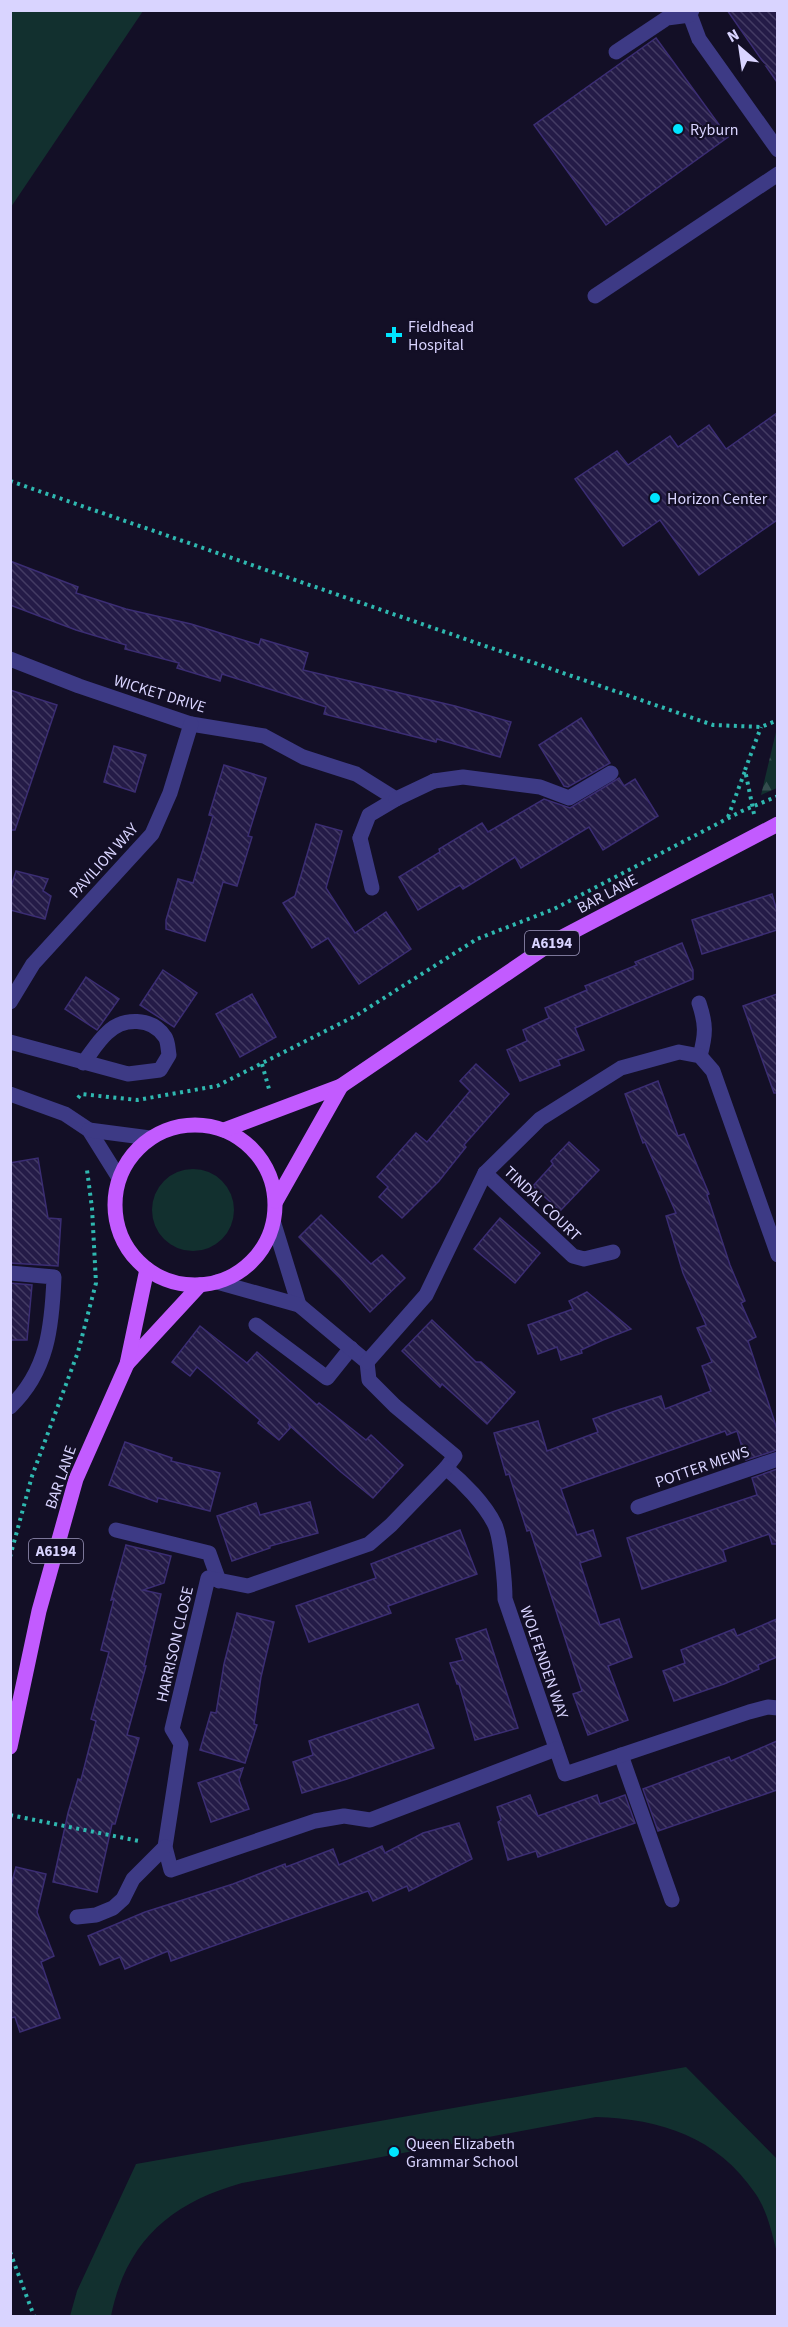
<svg xmlns="http://www.w3.org/2000/svg" width="788" height="2327" font-family="'Source Sans 3',sans-serif">
  <style>
    .grass { fill: #12302f }
    .forest { fill: url(#forest-firs) }
    .building { fill: url(#building-back-hatch); stroke: #3b2d73; stroke-width: 1.5 }
    .lines { fill: none; stroke-linecap: round; stroke-linejoin: round }
    .path { stroke: #2fb8b0; stroke-width: 4; stroke-dasharray: 3 4.5; stroke-linecap: butt }
    .service { stroke: #3d3a85; stroke-width: 15 }
    .minor { stroke: #3d3a85; stroke-width: 15 }
    .primary { stroke: #c25bff; stroke-width: 15 }
    .poi-dot { fill: #00e5ff; stroke: #130f26; stroke-width: 2 }
    .labels { text-anchor: middle; stroke-width: 4.5; stroke-linejoin: round; paint-order: stroke }
    .shield { fill: #130f26; stroke: #9e99be; stroke-width: 1.5 }
    .shield-label { font-size: 15px; font-weight: bold; fill: #d9d4ff }
    .poi-label { font-size: 16px; fill: #d9d4ff; stroke: #130f26; text-anchor: start }
    .street-label { font-size: 16px; fill: #d9d4ff; stroke: #130f26 }
  </style>
  <defs>
    <pattern id="forest-firs" width="22" height="20" patternUnits="userSpaceOnUse" patternTransform="scale(1.5)"><rect width="22" height="20" fill="#12302f"/><path d="M5 1l3.5 6h-7zM16 11l3.5 6h-7z" fill="#344d4e"/></pattern>
    <pattern id="building-back-hatch" width="6" height="6" patternUnits="userSpaceOnUse" patternTransform="scale(1.5)"><rect width="6" height="6" fill="#241b47"/><path d="M-1 5l2 2M0 0l6 6M5-1l2 2" fill="none" stroke="#433b63"/></pattern>
  </defs>
  <rect width="100%" height="100%" fill="#130f26"/>
  <g class="grass">
    <polygon points="11,10 143,11 11,207 10,11"/>
    <circle cx="193" cy="1210" r="41"/>
    <path d="M686,2067l91,92v94c-5,-20 -10,-43 -22,-60 -38,-56 -94,-74 -159,-76l-354,66c-72,20 -116,59 -131,133h-41l7,-25 59,-127z"/>
  </g>
  <polygon class="forest" points="776,732 777,732 777,788 761,795"/>
  <g class="building">
    <polygon points="727,10 777,10 777,82"/>
    <polygon points="656,38 728,137 606,225 534,125"/>
    <polygon points="777,413 777,520 699,575 660,520 623,546 575,479 617,451 628,465 670,436 678,447 709,425 726,449"/>
    <polygon points="10,561 78,587 76,593 126,609 191,624 259,645 261,639 308,653 303,670 455,706 511,722 500,757 437,739 436,742 324,714 326,707 222,674 220,681 177,668 179,663 125,649 126,645 76,630 10,605"/>
    <polygon points="10,690 57,705 15,830 10,830"/>
    <polygon points="581,718 610,763 568,787 564,786 539,745"/>
    <polygon points="114,746 146,755 135,792 104,782"/>
    <polygon points="224,765 266,778 248,836 252,837 237,886 223,882 205,941 166,929 166,920 178,879 193,883 213,816 209,815"/>
    <polygon points="619,778 624,786 635,779 658,816 603,850 589,827 521,868 515,857 463,889 460,885 418,910 399,877 440,852 439,849 482,823 488,832 544,799 570,808"/>
    <polygon points="316,824 342,831 326,888 355,933 386,912 411,949 359,984 328,938 312,948 283,903 295,896"/>
    <polygon points="16,871 48,879 43,891 51,896 45,919 10,910 10,890"/>
    <polygon points="772,894 777,911 777,930 702,954 692,920"/>
    <polygon points="682,943 693,970 693,979 575,1028 584,1050 558,1060 560,1065 520,1081 507,1050 527,1041 523,1030 549,1018 545,1008 587,990 585,986 637,965 635,962"/>
    <polygon points="163,970 197,993 174,1027 140,1005"/>
    <polygon points="86,977 119,999 97,1030 65,1009"/>
    <polygon points="252,994 276,1037 240,1057 216,1014"/>
    <polygon points="777,994 777,1093 774,1093 743,1006"/>
    <polygon points="476,1064 509,1094 464,1145 466,1147 439,1181 402,1218 379,1197 388,1187 377,1177 416,1133 427,1142 470,1091 460,1081"/>
    <polygon points="658,1081 678,1136 684,1134 709,1194 707,1195 730,1265 745,1301 741,1303 756,1337 748,1341 777,1429 777,1450 746,1460 737,1431 727,1435 725,1431 561,1489 577,1535 593,1530 601,1556 580,1563 600,1625 619,1619 632,1657 608,1666 628,1720 588,1735 573,1694 582,1691 530,1530 527,1531 509,1474 506,1475 494,1433 538,1421 547,1451 598,1432 593,1419 618,1410 661,1396 665,1409 711,1391 702,1366 712,1362 697,1328 706,1325 683,1273 666,1216 676,1213 645,1142 643,1143 625,1094"/>
    <polygon points="569,1142 599,1170 560,1211 533,1186 553,1164 551,1161"/>
    <polygon points="38,1158 48,1218 61,1219 58,1266 10,1263 10,1163"/>
    <polygon points="321,1215 371,1264 382,1255 405,1278 370,1312 340,1278 299,1237"/>
    <polygon points="500,1218 540,1253 515,1283 474,1249"/>
    <polygon points="10,1283 32,1285 27,1340 10,1340"/>
    <polygon points="587,1292 631,1329 603,1340 581,1350 582,1353 561,1360 557,1347 538,1354 528,1325 573,1309 569,1301"/>
    <polygon points="432,1320 476,1362 481,1362 515,1392 487,1424 442,1384 440,1387 402,1351"/>
    <polygon points="200,1326 247,1363 257,1352 317,1405 319,1403 366,1440 371,1435 403,1465 373,1498 341,1472 289,1425 290,1428 279,1440 258,1423 260,1420 197,1367 190,1376 172,1362"/>
    <polygon points="125,1442 172,1458 171,1461 220,1473 210,1511 158,1498 157,1502 109,1485"/>
    <polygon points="777,1469 777,1544 772,1544 769,1534 723,1550 726,1561 642,1589 627,1538 757,1495 752,1478"/>
    <polygon points="310,1502 318,1533 270,1546 270,1548 232,1561 217,1516 256,1503 260,1515"/>
    <polygon points="460,1530 477,1574 388,1606 391,1613 309,1642 296,1606 376,1578 371,1564"/>
    <polygon points="126,1545 171,1556 164,1583 143,1590 161,1594 144,1666 146,1666 127,1735 139,1738 115,1824 112,1824 97,1892 53,1882 68,1813 78,1779 81,1780 96,1721 91,1719 109,1652 101,1650 114,1599 111,1600"/>
    <polygon points="237,1613 274,1622 261,1677 254,1724 257,1725 245,1763 200,1750 211,1712 216,1713 224,1664"/>
    <polygon points="777,1619 777,1657 758,1665 759,1669 724,1684 674,1701 663,1671 685,1663 681,1650 734,1629 737,1636"/>
    <polygon points="486,1629 518,1728 475,1740 459,1684 457,1684 450,1663 463,1660 456,1639"/>
    <polygon points="418,1704 434,1748 347,1779 302,1793 293,1762 313,1755 309,1741"/>
    <polygon points="777,1741 777,1790 658,1831 643,1789 729,1757 731,1761"/>
    <polygon points="243,1768 239,1780 249,1809 211,1822 198,1783"/>
    <polygon points="530,1795 538,1816 597,1795 600,1804 625,1795 635,1823 538,1857 536,1851 508,1860 498,1822 501,1820 497,1807"/>
    <polygon points="459,1823 472,1859 409,1891 407,1886 373,1901 368,1891 171,1961 168,1951 125,1969 120,1957 100,1965 88,1936 145,1912 233,1884 285,1864 286,1867 333,1849 339,1865 382,1846 385,1853 423,1833"/>
    <polygon points="16,1867 46,1874 37,1912 54,1956 41,1962 60,2018 20,2032 15,2017 10,2018 10,1889"/>
  </g>
  <g class="lines">
    <g class="path">
      <polyline points="10,481 713,725 761,727 778,720"/>
      <polyline points="754,814 745,770 761,727"/>
      <polyline points="728,817 745,771"/>
      <polyline points="262,1064 269,1089"/>
      <polyline points="78,1098 81,1094 137,1100 217,1086 357,1015 477,939 554,909 742,811 778,796"/>
      <polyline points="10,1557 32,1476 78,1352 96,1283 92,1208 87,1170"/>
      <polyline points="10,1815 139,1841"/>
      <polyline points="10,2252 34,2316"/>
    </g>
    <g class="service">
      <polyline points="692,10 690,15 699,39 778,150"/>
      <polyline points="616,52 667,18 690,15"/>
      <polyline points="595,296 778,174"/>
      <polyline points="434,781 463,777 540,787 569,798 611,773"/>
      <polyline points="360,838 372,888"/>
      <path d="M10,1042l118,32 32,-4 9,-15c-1,-6 -1,-14 -4,-18 -13,-20 -42,-20 -58,-4 -9,8 -16,20 -24,30"/>
      <path d="M10,1273l44,4c-2,49 -6,94 -44,130"/>
      <polyline points="256,1325 327,1378 351,1348"/>
      <polyline points="116,1530 209,1553 219,1581"/>
      <polyline points="621,1755 672,1900"/>
    </g>
    <g class="minor">
      <polyline points="10,659 79,686 191,724 264,736 303,757 356,774 396,799 369,815 360,838"/>
      <polyline points="396,799 434,781"/>
      <polyline points="10,1002 33,964 152,834 170,793 191,724"/>
      <path d="M699,1003c7,21 7,31 1,53"/>
      <polyline points="10,1094 65,1114 89,1130 119,1178"/>
      <polyline points="89,1130 150,1138"/>
      <polyline points="485,1173 573,1256 584,1259 613,1252"/>
      <polyline points="274,1224 299,1305"/>
      <path d="M217,1282l82,23 68,57 2,18 26,26 60,50 -9,12c17,14 39,36 49,57 6,13 10,58 10,74l60,175 184,-62 19,-5 10,1"/>
      <polyline points="367,1362 426,1295 485,1173 540,1119 621,1068 679,1052 700,1056 713,1071 778,1255"/>
      <polyline points="446,1468 391,1525 369,1544 248,1586 208,1578 172,1729 181,1744 165,1847 171,1870 315,1821 344,1816 370,1820 556,1749"/>
      <polyline points="638,1507 778,1459"/>
      <polyline points="77,1917 96,1915 113,1908 123,1899 133,1879 165,1847"/>
    </g>
    <g class="primary">
      <circle cx="195" cy="1205" r="80"/>
      <polyline points="224,1130 341,1086 553,942 778,824"/>
      <polyline points="276,1201 341,1086"/>
      <polyline points="127,1364 200,1285"/>
      <polyline points="10,1747 39,1611 76,1479 127,1364 147,1269"/>
    </g>
  </g>
  <g class="poi-dot">
    <circle cx="678" cy="129" r="6"/>
    <path d="M391 326h6v6h6v6h-6v6h-6v-6h-6v-6h6z"/>
    <circle cx="655" cy="498" r="6"/>
    <circle cx="394" cy="2152" r="6"/>
  </g>
  <g class="labels">
    <g class="shield">
      <rect x="525" y="931" width="54" height="24" rx="4.5"/>
      <rect x="29" y="1539" width="54" height="24" rx="4.5"/>
    </g>
    <g class="shield-label">
      <text x="552" y="948">A6194</text>
      <text x="56" y="1556">A6194</text>
    </g>
    <g class="poi-label">
      <text x="690" y="135">Ryburn</text>
      <text x="408" y="332">Fieldhead<tspan x="408" dy="18">Hospital</tspan></text>
      <text x="667" y="504">Horizon Center</text>
      <text x="406" y="2149">Queen Elizabeth<tspan x="406" dy="18">Grammar School</tspan></text>
    </g>
    <g class="street-label">
      <text transform="translate(160 693) rotate(17)" y="6">WICKET DRIVE</text>
      <text transform="translate(103 860) rotate(-48)" y="6">PAVILION WAY</text>
      <text transform="translate(607 893) rotate(-28)" y="6">BAR LANE</text>
      <text transform="translate(543 1203) rotate(44)" y="6">TINDAL COURT</text>
      <text transform="translate(702 1466) rotate(-19)" y="6">POTTER MEWS</text>
      <text transform="translate(60 1477) rotate(-71)" y="6">BAR LANE</text>
      <text transform="translate(174 1644) rotate(-77)" y="6">HARRISON CLOSE</text>
      <text transform="translate(545 1662) rotate(71)" y="6">WOLFENDEN WAY</text>
    </g>
  </g>
  <rect width="788" height="2327" fill="none" stroke="#d9d4ff" stroke-width="24"/>
  <g transform="translate(740 48) rotate(331)" stroke="#130f26" stroke-width="4.5" paint-order="stroke">
  <path d="M0-4.5L10 22L0 15L-10 22Z" fill="#d9d4ff"/>
  <text y="-9" font-size="16" font-weight="bold" text-anchor="middle" fill="#d9d4ff">N</text>
  </g>
</svg>
